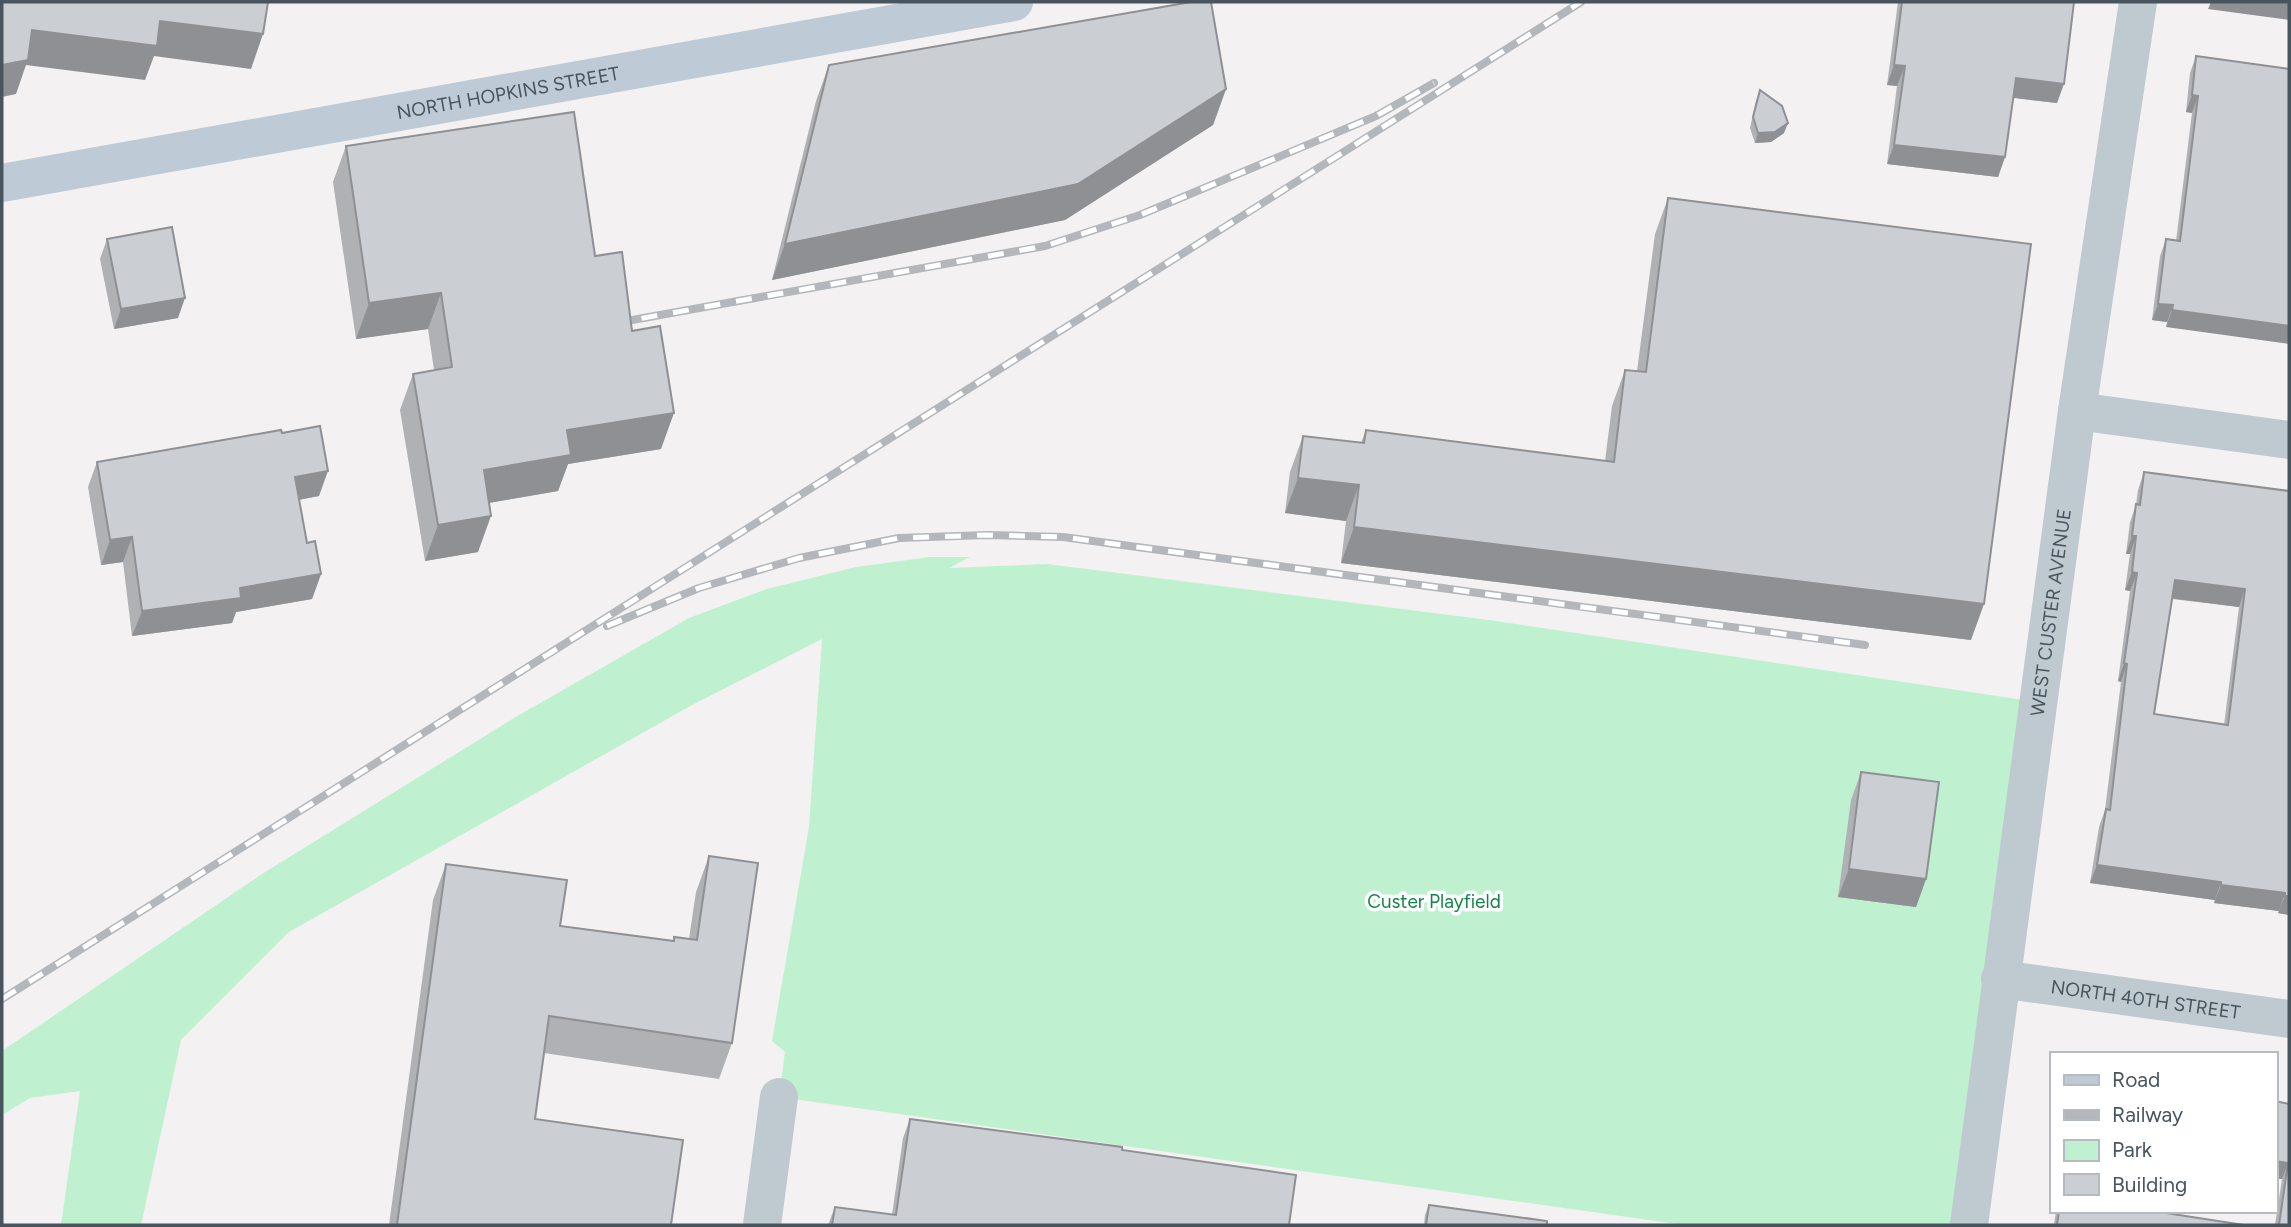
<svg xmlns="http://www.w3.org/2000/svg" width="2291" height="1227" font-family="Figtree,sans-serif">
  <style>
    .green { fill: #bff1d1 }
    .lines { fill: none; stroke-linecap: round; stroke-linejoin: round }
    .street { stroke: #bec9d0; stroke-width: 38 }
    .secondary { stroke: #becad5; stroke-width: 38 }
    .rail-casing { stroke: #b3b6bb; stroke-width: 8 }
    .rail { stroke: #fff; stroke-width: 5; stroke-dasharray: 16; stroke-linecap: butt }
    .wall { fill: #afb1b5; fill-rule: evenodd }
    .shaded-wall { fill: #8e9094 }
    .building { fill: #cbced3; stroke: #8e9094; stroke-width: 2; fill-rule: evenodd }
    .labels { text-anchor: middle; stroke-width: 7; stroke-linejoin: round; paint-order: stroke }
    .street-label { font-size: 19px; fill: #48555f; stroke: #fff }
    .park-label { font-size: 19px; fill: #14854a; stroke: #fff }
  </style>
  <rect width="100%" height="100%" fill="#f3f1f1"/>
  <polygon class="green" points="930,557 970,557 949,568 1047,564 1489,620 2038,702 1969,1225 1684,1225 779,1097 785,1052 772,1041 809,827 822,639 692,705 289,932 181,1040 141,1225 61,1225 80,1091 30,1098 2,1115 2,1051 262,874 514,718 689,618 767,589 856,567"/>
  <g class="lines">
    <g class="street">
      <polyline points="2077,411 2289,440"/>
      <path id="s1" d="M2000,979l289,40"/>
      <polyline points="762,1225 779,1097"/>
      <path id="s2" d="M1969,1225l108,-814 61,-409"/>
    </g>
    <path class="secondary" id="s3" d="M2,183l1012,-181"/>
    <defs>
      <g id="rail">
        <polyline points="610,324 1045,246 1140,215 1376,116 1434,83"/>
        <polyline points="607,626 699,588 799,558 899,538 988,535 1063,537 1865,645"/>
        <polyline points="2,999 1581,2"/>
      </g>
    </defs>
    <use href="#rail" class="rail-casing"/>
    <use href="#rail" class="rail"/>
  </g>
  <g class="wall">
    <polygon points="1898,2 2074,2 2057,103 2013,98 2005,157 1998,177 1887,164 1897,86 1887,85"/>
    <polygon points="2196,56 2289,69 2166,327 2167,322 2152,320 2160,256 2166,239 2176,241 2192,113 2186,112 2190,73"/>
    <polygon points="829,65 1226,89 1213,125 1065,220 772,280 816,101"/>
    <polygon points="1760,90 1784,133 1771,142 1755,143 1750,128 1756,101"/>
    <polygon points="346,146 595,256 632,331 661,449 568,464 558,491 489,503 478,552 425,561 400,410 413,374 434,370 428,329 356,339 333,182"/>
    <polygon points="1668,198 1971,640 1341,563 1346,521 1285,513 1290,472 1303,436 1361,443 1366,430 1605,461 1612,406 1625,370 1637,371 1655,234"/>
    <polygon points="107,239 178,318 114,329 100,259"/>
    <polygon points="282,433 319,496 299,500 307,543 321,574 312,599 236,612 232,623 132,636 123,562 101,565 88,487 97,462"/>
    <path d="M2144,472l145,19v424l-11,-2 1,-2 -65,-8 1,-3 -125,-17 9,-56 6,-17 16,-128 -3,-1 12,-90 -5,-1 5,-36h-4l4,-32 6,-17 2,-15zM2172,599l67,8 -15,118 -70,-11z"/>
    <polygon points="1861,772 1926,879 1916,907 1838,897 1851,800"/>
    <polygon points="709,856 732,1043 719,1079 544,1053 535,1119 671,1225 389,1225 433,900 446,864 560,926 673,941 674,937 689,939 696,892"/>
    <polygon points="2275,1101 2289,1104 2289,1225 2275,1225 2282,1179 2275,1178"/>
    <polygon points="910,1119 1122,1150 1289,1225 828,1225 835,1207 892,1215 903,1138"/>
    <polygon points="1429,1205 1547,1225 1424,1225 1425,1215"/>
    <polygon points="2056,1211 2153,1211 2244,1225 2054,1225"/>
  </g>
  <g class="shaded-wall">
    <polygon points="2211,2 2289,2 2289,20 2208,9"/>
    <polygon points="160,21 263,34 251,69 154,56 145,80 26,65 16,94 2,97 2,65 32,30"/>
    <polygon points="1894,65 1905,66 1897,86 1887,85"/>
    <polygon points="2016,78 2064,84 2057,103 2009,97"/>
    <polygon points="1226,89 1213,125 1065,220 772,280 785,244"/>
    <polygon points="2192,95 2198,96 2192,113 2186,112"/>
    <polygon points="1788,123 1784,133 1771,142 1755,143 1758,133"/>
    <polygon points="1894,145 2005,157 1998,177 1887,164"/>
    <polygon points="441,293 428,329 356,339 369,303"/>
    <polygon points="185,298 178,318 114,329 121,309"/>
    <polygon points="2158,304 2173,305 2167,322 2152,320"/>
    <polygon points="2172,310 2289,326 2289,344 2166,327"/>
    <polygon points="674,413 661,449 568,464 558,491 471,506 484,470 567,430"/>
    <polygon points="328,471 319,496 286,502 295,477"/>
    <polygon points="1298,478 1359,485 1346,521 1285,513"/>
    <polygon points="491,516 478,552 425,561 438,525"/>
    <polygon points="1354,527 1984,604 1971,640 1341,563"/>
    <polygon points="2132,536 2136,536 2130,554 2126,554"/>
    <polygon points="132,537 123,562 101,565 110,540"/>
    <polygon points="2132,572 2137,573 2130,591 2125,590"/>
    <polygon points="321,574 312,599 236,612 232,623 132,636 142,611 240,588"/>
    <polygon points="2175,580 2245,589 2239,607 2169,598"/>
    <polygon points="2124,663 2127,664 2121,682 2118,681"/>
    <polygon points="2097,865 2221,882 2215,900 2090,883"/>
    <polygon points="1849,869 1926,879 1916,907 1838,897"/>
    <polygon points="2221,885 2285,893 2279,911 2214,903"/>
    <polygon points="2285,896 2289,896 2289,915 2278,913"/>
    <polygon points="2275,1161 2288,1163 2282,1179 2275,1178"/>
  </g>
  <g class="building">
    <polygon points="2,2 268,2 263,34 160,21 157,46 32,30 28,60 2,65"/>
    <polygon points="1191,2 1211,2 1226,89 1078,184 785,244 829,65"/>
    <polygon points="1902,2 2074,2 2064,84 2016,78 2005,157 1894,145 1905,66 1894,65"/>
    <polygon points="2196,56 2289,69 2289,326 2172,310 2173,305 2158,304 2166,239 2180,241 2198,96 2192,95"/>
    <polygon points="1760,90 1782,106 1788,123 1775,132 1758,133 1753,117"/>
    <polygon points="574,112 595,256 622,252 632,331 660,326 674,413 567,430 571,455 484,470 491,516 438,525 413,374 452,367 441,293 369,303 346,146"/>
    <polygon points="1668,198 2031,244 1984,604 1354,527 1359,485 1298,478 1303,436 1364,443 1366,430 1614,462 1625,370 1646,372"/>
    <polygon points="172,227 185,298 121,309 107,239"/>
    <polygon points="320,426 328,471 295,477 307,543 315,541 321,574 240,588 241,598 142,611 132,537 110,540 97,462 281,430 282,433"/>
    <path d="M2144,472l145,19v405h-4v-3l-64,-8v-3l-124,-17 9,-56 4,1 17,-146 -3,-1 13,-90 -5,-1 4,-36h-4l4,-32 4,1zM2175,580l70,9 -17,136 -74,-11z"/>
    <polygon points="1861,772 1939,782 1926,879 1849,869"/>
    <polygon points="709,856 758,863 732,1043 549,1016 535,1119 683,1140 671,1225 397,1225 446,864 567,880 560,926 674,941 674,937 697,940"/>
    <polygon points="2275,1101 2289,1104 2289,1225 2279,1225 2288,1163 2275,1161"/>
    <polygon points="910,1119 1122,1147 1122,1150 1296,1175 1289,1225 832,1225 835,1207 896,1215"/>
    <polygon points="1429,1205 1547,1221 1547,1225 1426,1225"/>
    <polygon points="2059,1211 2153,1211 2244,1225 2057,1225"/>
  </g>
  <g class="labels">
    <g class="street-label">
      <text dy="7" stroke="none"><textPath href="#s3" startOffset="514">NORTH HOPKINS STREET</textPath></text>
      <text dy="7" stroke="none"><textPath href="#s2" startOffset="618">WEST CUSTER AVENUE</textPath></text>
      <text dy="7" stroke="none"><textPath href="#s1" startOffset="147">NORTH 40TH STREET</textPath></text>
    </g>
    <g class="park-label">
      <text x="1434" y="908">Custer Playfield</text>
    </g>
  </g>
  <rect width="2291" height="1227" fill="none" stroke="#48555f" stroke-width="7"/>
  <rect x="2050" y="1052" width="228" height="161" fill="#ffffff" stroke="#b6bbbf" stroke-width="2"/>
  <rect x="2064" y="1075" width="35" height="10" fill="#becad5" stroke="#b6bbbf" stroke-width="2"/>
  <text x="2112" y="1087" font-size="21" fill="#48555f">Road</text>
  <rect x="2064" y="1110" width="35" height="10" fill="#b3b6bb" stroke="#b6bbbf" stroke-width="2"/>
  <text x="2112" y="1122" font-size="21" fill="#48555f">Railway</text>
  <rect x="2064" y="1140" width="35" height="21" fill="#bff1d1" stroke="#b6bbbf" stroke-width="2"/>
  <text x="2112" y="1157" font-size="21" fill="#48555f">Park</text>
  <rect x="2064" y="1174" width="35" height="21" fill="#cbced3" stroke="#b6bbbf" stroke-width="2"/>
  <text x="2112" y="1192" font-size="21" fill="#48555f">Building</text>
</svg>
